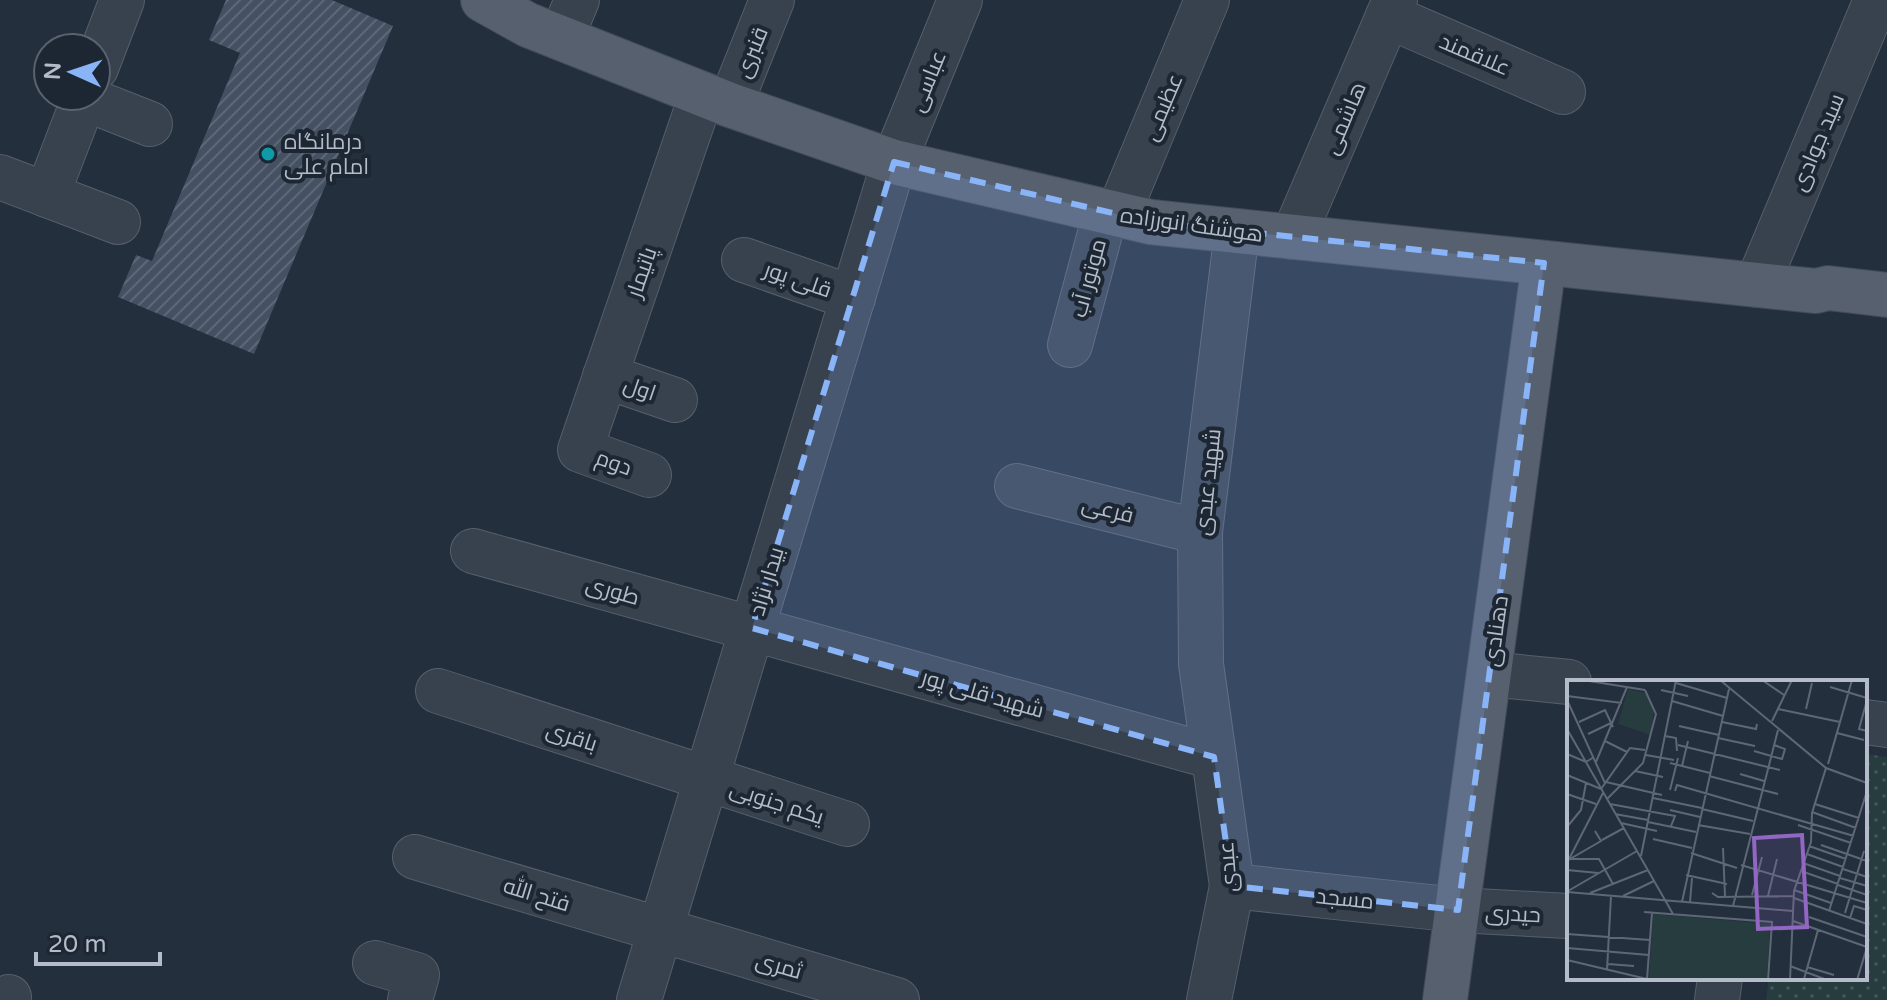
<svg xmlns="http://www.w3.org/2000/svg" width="1887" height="1000" font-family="'Varela Round',Cairo,sans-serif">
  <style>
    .park { fill: url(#park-dots) }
    .building { fill: url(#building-hatch) }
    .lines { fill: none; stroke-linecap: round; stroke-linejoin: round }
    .minor-casing { stroke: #565f6c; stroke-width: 46 }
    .major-casing { stroke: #414a57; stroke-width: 46 }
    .minor { stroke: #38414e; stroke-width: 44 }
    .major { stroke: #56606e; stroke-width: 44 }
    .marked { fill: #8ab4f8; fill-opacity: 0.2; stroke: #8ab4f8; stroke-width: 6; stroke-dasharray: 16 10; stroke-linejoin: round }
    .culture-dot { fill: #0f9aa8; stroke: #1d2633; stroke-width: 3 }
    .labels { text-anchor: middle; stroke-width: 8; stroke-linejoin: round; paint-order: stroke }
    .street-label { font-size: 22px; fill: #b4bcc9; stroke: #1d2633 }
    .poi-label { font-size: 22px; fill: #b4bcc9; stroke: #1d2633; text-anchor: start }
    .inset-road { fill: none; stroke: #5e6776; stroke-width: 2 }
    .view { fill: #9266c3; fill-opacity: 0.15; stroke: #9266c3; stroke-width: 4 }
    .inset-edge { fill: none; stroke: #b4bcc9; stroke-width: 4 }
  </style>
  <defs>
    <pattern id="park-dots" width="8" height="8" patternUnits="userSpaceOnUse" patternTransform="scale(2)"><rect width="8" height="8" fill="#263c3f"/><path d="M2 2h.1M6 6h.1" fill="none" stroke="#435659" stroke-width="1.8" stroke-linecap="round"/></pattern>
    <pattern id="building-hatch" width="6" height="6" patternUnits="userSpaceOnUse" patternTransform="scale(2)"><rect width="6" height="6" fill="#455162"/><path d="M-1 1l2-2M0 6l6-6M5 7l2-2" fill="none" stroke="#5d6877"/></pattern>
  </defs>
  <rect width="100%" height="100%" fill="#242f3e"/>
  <polygon class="park" points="1865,754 1887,757 1887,1000 1766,1000 1769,978 1865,978"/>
  <polygon class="building" points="226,0 332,0 393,26 254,354 118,297 136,255 152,261 240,53 209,40"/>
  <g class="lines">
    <defs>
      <g id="minor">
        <polyline points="1388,16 1563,92"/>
        <polyline points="561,38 577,0"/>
        <polyline points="96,68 122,0"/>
        <polyline points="84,98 150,124"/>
        <polyline points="730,105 772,0"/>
        <polyline points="0,177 118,222"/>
        <polyline points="47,195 85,96"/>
        <polyline points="1118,214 1207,0"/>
        <polyline points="1293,237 1395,0"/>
        <polyline points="744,260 853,298"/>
        <polyline points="1757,285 1876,0"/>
        <polyline points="1070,345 1106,211"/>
        <polyline points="605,376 675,400"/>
        <polyline points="649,475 580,450 702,94"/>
        <polyline points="1017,486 1200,532"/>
        <polyline points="473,551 1214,757"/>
        <polyline points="1489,674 1569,682"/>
        <polyline points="438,691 847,824"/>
        <polyline points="1865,722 1887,725"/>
        <polyline points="415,857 897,1000"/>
        <polyline points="1232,886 1458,910 1568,916"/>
        <polyline points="375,963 417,975 410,1000"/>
        <polyline points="8,1000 9,997"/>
        <polyline points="639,1000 894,162 960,0"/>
        <polyline points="1209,1000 1232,886 1201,664 1200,532 1237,231"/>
        <polyline points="1717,1000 1720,978"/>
      </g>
      <g id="major">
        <polyline points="483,0 528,25 730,105 894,162 1151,222 1816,291 1828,288 1887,295"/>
        <polyline points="1445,1000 1544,263"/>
      </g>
    </defs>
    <use href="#minor" class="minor-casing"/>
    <use href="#major" class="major-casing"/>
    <use href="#minor" class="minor"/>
    <use href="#major" class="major"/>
  </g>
  <path class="marked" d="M894,162l257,60 393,41 -86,647 -226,-24 -18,-129 -462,-129z"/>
  <circle class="culture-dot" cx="268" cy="154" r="8"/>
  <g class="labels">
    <g class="street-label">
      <text transform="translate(751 52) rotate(-68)" y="8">قنبری</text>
      <text transform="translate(1475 54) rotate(23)" y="8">علاقمند</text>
      <text transform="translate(927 81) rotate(-68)" y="8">عباسی</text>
      <text transform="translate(1162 107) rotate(-67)" y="8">عظیمی</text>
      <text transform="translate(1344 118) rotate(-67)" y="8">هاشمی</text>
      <text transform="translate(1817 142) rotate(-67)" y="8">سید جوادی</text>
      <text transform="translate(1192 224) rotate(8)" y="8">هوشنگ انورزاده</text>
      <text transform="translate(641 272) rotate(-71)" y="8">پاتیمار</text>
      <text transform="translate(1088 278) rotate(-75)" y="8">موتور آب</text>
      <text transform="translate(798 279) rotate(19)" y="8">قلی پور</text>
      <text transform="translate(640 388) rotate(19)" y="8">اول</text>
      <text transform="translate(614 462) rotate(20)" y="8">دوم</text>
      <text transform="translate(1207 482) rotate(-84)" y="8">شهید عبدی</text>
      <text transform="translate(1108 509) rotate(14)" y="8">فرعی</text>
      <text transform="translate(766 581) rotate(-73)" y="8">بیدار نژاد</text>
      <text transform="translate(613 590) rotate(16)" y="8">طوری</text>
      <text transform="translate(1495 631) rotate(-82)" y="8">دهنادی</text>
      <text transform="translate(983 693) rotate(16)" y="8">شهید قلی پور</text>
      <text transform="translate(572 736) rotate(18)" y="8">باقری</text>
      <text transform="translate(777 802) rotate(18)" y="8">یکم جنوبی</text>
      <text transform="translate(1227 867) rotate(-94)" y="8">عبدی</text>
      <text transform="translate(537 894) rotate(17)" y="8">فتح الله</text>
      <text transform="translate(1345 898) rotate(6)" y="8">مسجد</text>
      <text transform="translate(1513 913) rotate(3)" y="8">حیدری</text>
      <text transform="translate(779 965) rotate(16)" y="8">ثمری</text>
    </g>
    <g class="poi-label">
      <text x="284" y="149">درمانگاه<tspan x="284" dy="25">امام علی</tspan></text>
    </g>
  </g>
  <g transform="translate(1567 680)">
    <rect width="300" height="300" fill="#242f3e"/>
    <path d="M61,9l18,4 8,16 -3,26 -33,-11zM86,234l117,10 -3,56h-118z" fill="#263c3f"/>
    <path class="inset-road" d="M16,0l62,10M153,0l106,88 41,15M195,0l22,15M109,3l51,15M263,7l37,11M94,10l27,6M0,16l55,7M0,20l38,83M300,20l-8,29 8,2M105,21l51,15M211,29l62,13M239,29l6,-26M205,41l20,-41M12,42l26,-12 8,17M155,42l34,7 1,-5M112,46l40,9M0,49l106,185M270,53l27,7M21,54l23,-11M98,56l11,2 1,13M151,58l37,8M38,61l22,11M111,65l102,25M187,71l28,8 3,-10 -11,-4M0,74l19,8 8,-5M79,75l28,5M29,82l31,-75M103,83l40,10M261,84l24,-84M115,86l6,-25M68,91l28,6M173,94l24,7M0,95l34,14 29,-41 15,2M142,96l69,18M39,102l56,13M103,110l8,-32M108,111l2,-6 177,51M0,114l29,10M86,118l49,10M40,119l36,-36 13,-49 -11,-24M43,124l65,12 -4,10M248,124l44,14M135,129l51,12M103,130l30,7M245,132l44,16M48,134l33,6M81,142l48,10M54,143l36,8M131,145l52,9M231,145l53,18M0,147l14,-17 5,-27M86,159l39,9M35,160l22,-12M254,165l46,16M242,166l37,13M156,168l2,48M124,173l46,15M240,174l36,13M74,176l35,-176M2,179h30l14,25M3,179l31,-18 -6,-10M0,183l36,-70M236,183l37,13M174,185l126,38M276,189l24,8M0,190l31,3M234,191l37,13M119,195l41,9M273,198l27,8M271,205l29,10M227,210l37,13M1,211l69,-40M0,212l226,19M23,213l58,-23M145,213l6,4 76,-1M185,215l10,-38M56,216l31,-15M201,216l9,-37M227,218l73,26M115,222l47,-213M123,222l2,-24M166,226l45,-176M262,231l38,-120M77,232l128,10 -4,58M278,233l19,-62M242,237l58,20M283,238l4,-12 13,4M226,241l74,26M0,254l83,6M0,268l82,7M0,280l80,19M41,284l26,2M223,286l37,14M240,287l27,8M40,290l4,-74M80,299l5,-66M237,299l14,-49M223,300l4,-89 17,-49 1,-29 14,-45M290,300l10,-33"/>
    <path class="view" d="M235,155l5,92 -49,2 -4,-91z"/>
    <rect width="300" height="300" class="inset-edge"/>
  </g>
  <g transform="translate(72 72) rotate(273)"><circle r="38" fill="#1d2633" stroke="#59626f" stroke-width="2"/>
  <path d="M0-6L14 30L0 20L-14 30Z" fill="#8ab4f8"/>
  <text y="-12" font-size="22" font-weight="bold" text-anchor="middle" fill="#b4bcc9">N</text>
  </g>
  <path d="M36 952v12h124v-12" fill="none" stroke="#b4bcc9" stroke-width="4"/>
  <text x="48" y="952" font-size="24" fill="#b4bcc9" stroke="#1d2633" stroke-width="6" paint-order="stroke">20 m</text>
</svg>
